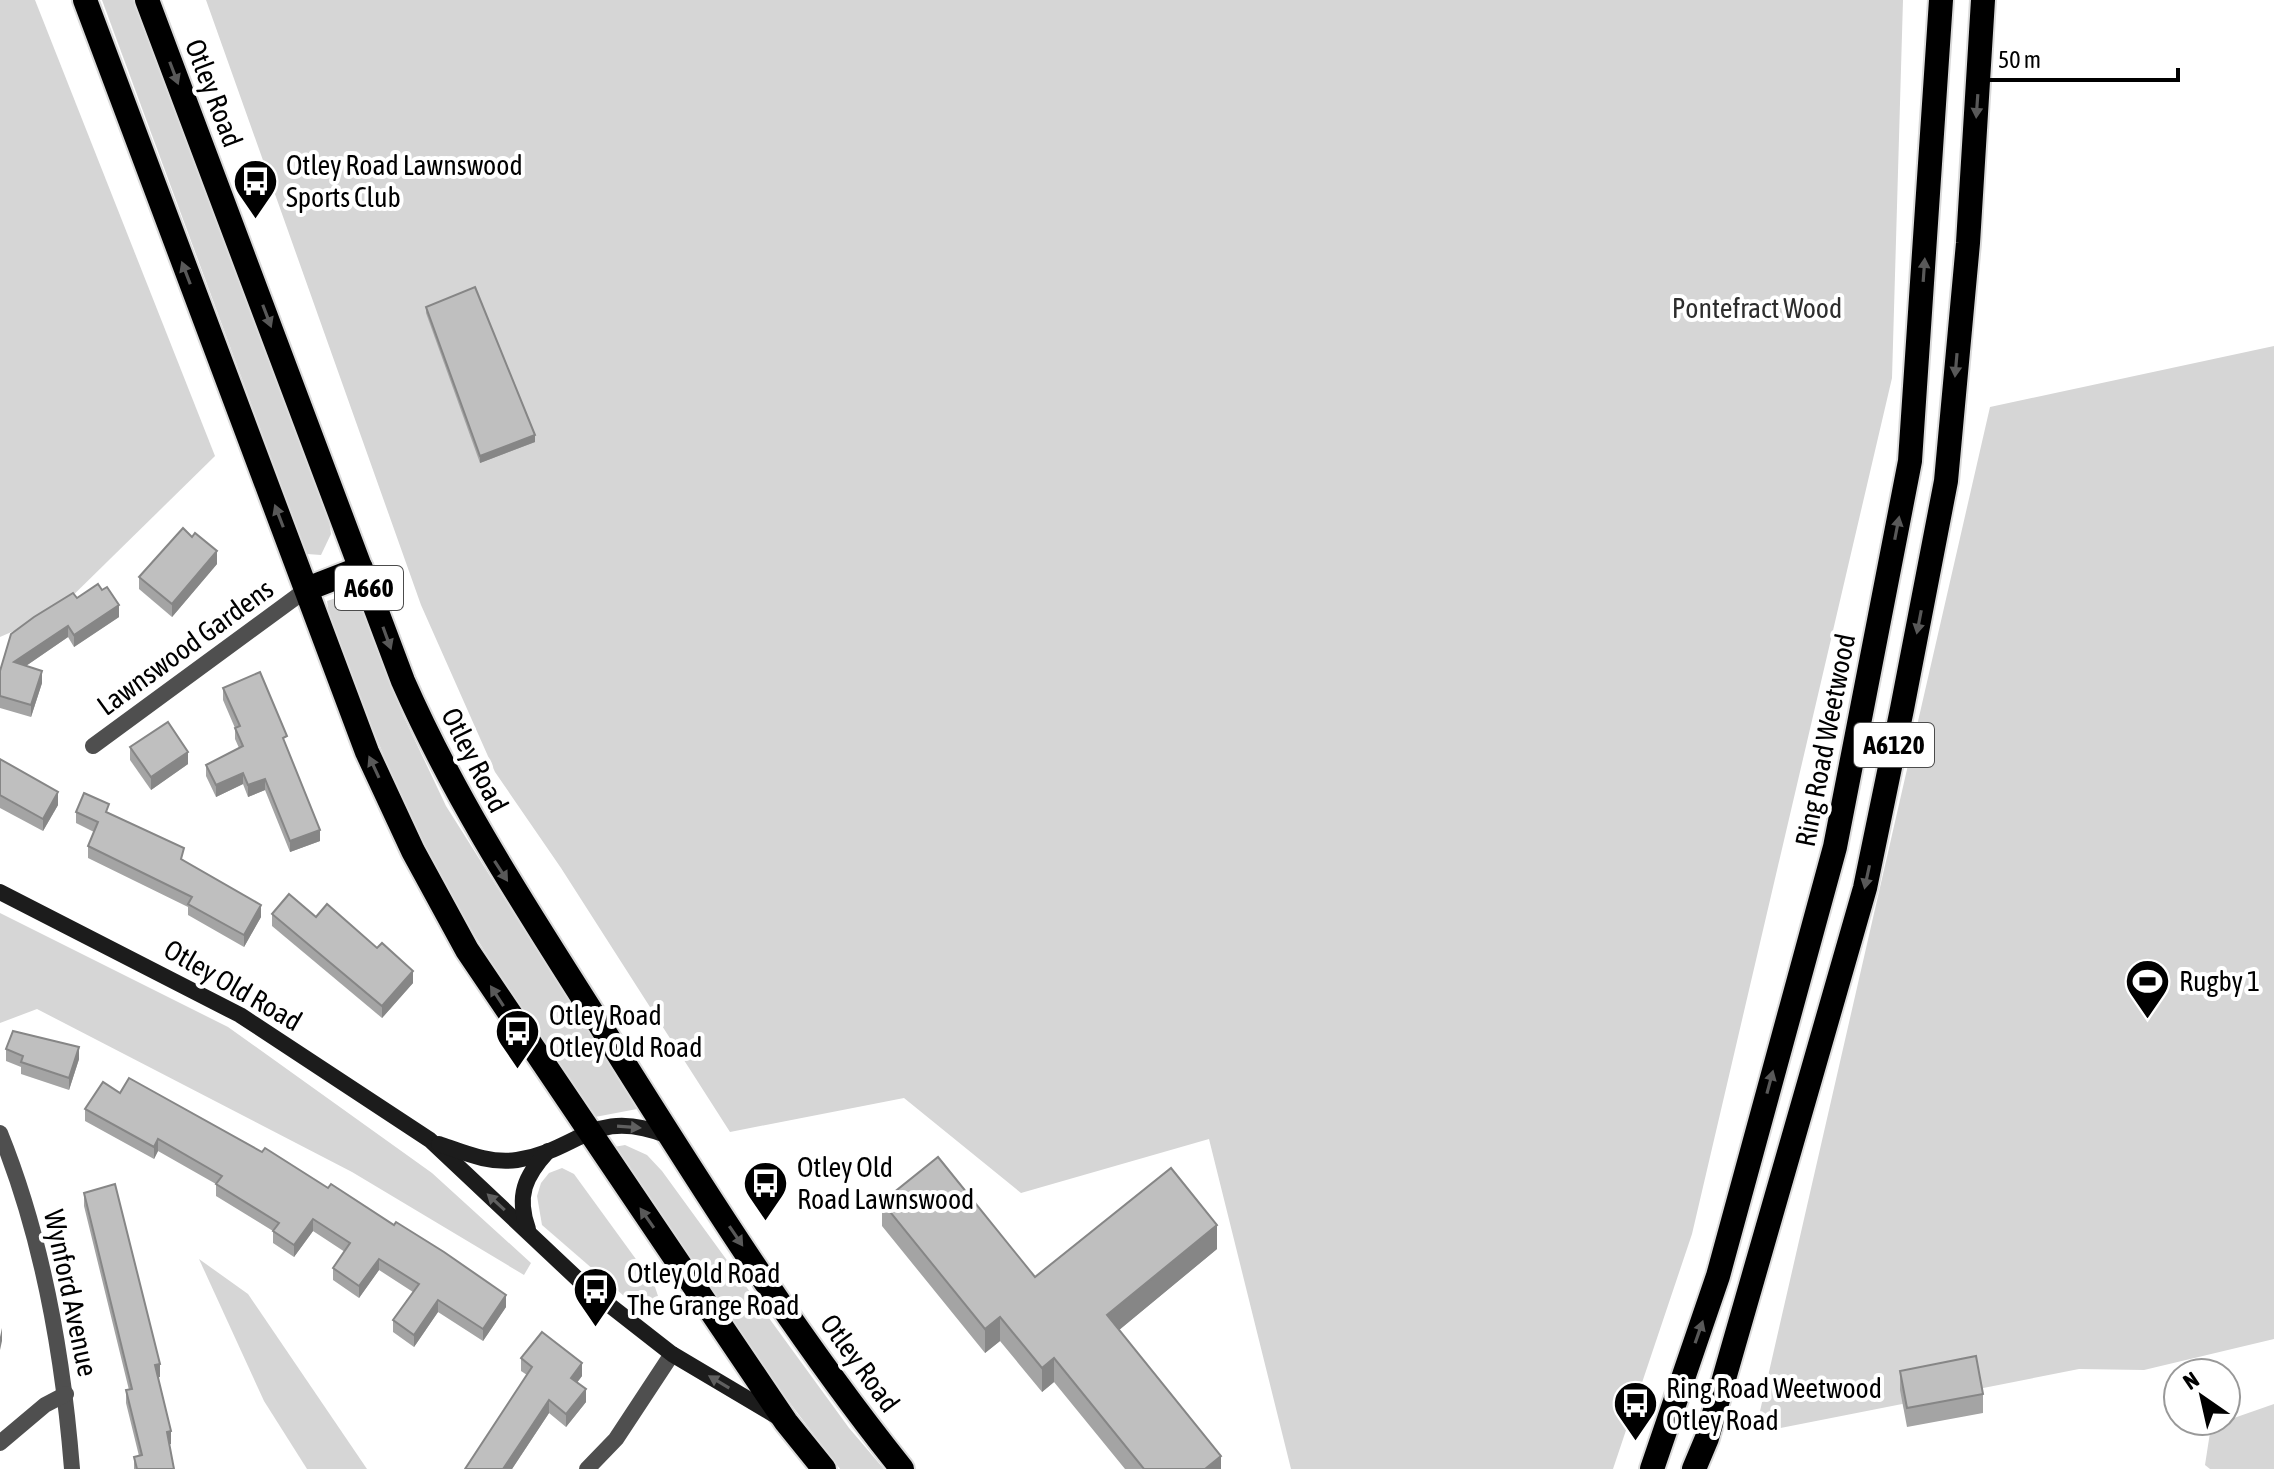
<svg xmlns="http://www.w3.org/2000/svg" width="2274" height="1469" font-family="'Asap Condensed',sans-serif">
  <style>
    .green { fill: #d6d6d6 }
    .lines { fill: none; stroke-linecap: round; stroke-linejoin: round }
    .highway-casing { stroke: #dbdbdb; stroke-width: 28 }
    .street { stroke: #4f4f4f; stroke-width: 16 }
    .secondary { stroke: #1c1c1c; stroke-width: 16 }
    .highway { stroke: #000; stroke-width: 24 }
    .wall { fill: #a4a4a4 }
    .shaded-wall { fill: #868686 }
    .building { fill: #bfbfbf; stroke: #868686; stroke-width: 2 }
    .oneway { fill: #595959 }
    .oneway2 { fill: #606060 }
    .labels { text-anchor: middle; stroke-width: 8; stroke-linejoin: round; paint-order: stroke }
    .shield { fill: #fff; stroke: #4c4c4c; stroke-width: 2 }
    .shield-label { font-size: 26px; font-weight: bold; fill: #000 }
    .street-label { font-size: 28px; fill: #000; stroke: #fff }
    .poi-label { font-size: 28px; fill: #000; stroke: #fff; text-anchor: start }
    .park-label { font-size: 28px; fill: #2d2d2d; stroke: #fff }
  </style>
  <rect width="100%" height="100%" fill="#fff"/>
  <g class="green">
    <polygon points="0,0 35,0 215,456 55,613 0,637"/>
    <polygon points="102,0 136,0 329,520 331,534 321,555 307,554 300,536"/>
    <polygon points="206,0 1903,0 1892,378 1692,1234 1613,1469 1291,1469 1209,1139 1021,1193 904,1098 730,1132 561,868 495,772 421,605"/>
    <polygon points="2274,346 2274,1339 2144,1370 2079,1369 1755,1433 1990,407"/>
    <path d="M342,596l19,12 42,107 43,91 191,303 -42,8c-64,-96 -133,-190 -182,-295 -32,-68 -58,-138 -84,-208l-2,-13z"/>
    <polygon points="0,913 228,1027 432,1173 531,1263 524,1275 352,1172 37,1009 0,1023"/>
    <polygon points="625,1145 647,1155 662,1171 849,1428 884,1469 840,1469 783,1394 614,1147"/>
    <polygon points="562,1168 574,1174 654,1284 658,1296 653,1306 639,1309 542,1225 537,1196 541,1183 549,1173"/>
    <polygon points="199,1259 248,1294 367,1469 307,1469 264,1401"/>
    <polygon points="2274,1404 2274,1469 2210,1469 2205,1465 2211,1426"/>
  </g>
  <g class="lines">
    <defs>
      <g id="highway">
        <polyline points="85,0 367,752 413,851 467,950 786,1422 824,1469"/>
        <path d="M147,0l256,681c54,123 127,233 199,347 94,150 189,302 300,441"/>
        <polyline points="307,589 361,568"/>
        <polyline points="1652,1469 1718,1276 1835,847 1857,734 1910,461 1941,0"/>
        <polyline points="1694,1469 1707,1438 1865,888 1902,709 1946,481 1968,243 1983,0"/>
      </g>
    </defs>
    <use href="#highway" class="highway-casing"/>
    <g class="street">
      <polyline points="93,746 307,589"/>
      <path d="M0,1133c43,106 63,222 72,336"/>
      <polyline points="0,1443 45,1405 66,1394"/>
      <polyline points="587,1469 616,1439 672,1354"/>
    </g>
    <g class="secondary">
      <polyline points="0,892 240,1015 430,1140 585,1286 672,1354 778,1417"/>
      <path d="M439,1144c26,9 51,20 78,16 64,-10 75,-54 152,-24"/>
      <path d="M528,1229c-12,-33 -3,-53 20,-78"/>
    </g>
    <use href="#highway" class="highway"/>
  </g>
  <g class="wall">
    <polygon points="426,307 535,442 480,463 426,313"/>
    <polygon points="217,564 172,617 139,589 139,577"/>
    <polygon points="77,598 119,617 74,647 68,637 26,666 42,683 31,717 0,708 0,671"/>
    <polygon points="223,688 287,748 320,841 290,852 265,790 248,797 243,784 216,797 206,776 206,765 239,748 235,739 235,728 223,700"/>
    <polygon points="130,747 188,764 151,790 130,760"/>
    <polygon points="0,759 58,805 43,831 0,808"/>
    <polygon points="76,812 109,814 184,860 184,861 261,917 244,947 188,915 188,907 88,858 88,846 94,832 76,823"/>
    <polygon points="272,914 316,917 413,983 382,1018 272,926"/>
    <polygon points="6,1049 79,1059 69,1090 21,1074 21,1067 6,1061"/>
    <polygon points="120,1093 506,1307 483,1341 438,1312 414,1347 393,1332 393,1320 413,1292 379,1270 359,1298 333,1280 333,1268 345,1252 313,1231 294,1257 273,1243 273,1231 216,1196 216,1184 158,1151 154,1159 85,1121 85,1109"/>
    <polygon points="84,1193 160,1377 158,1377 171,1444 169,1444 174,1469 134,1469 134,1457 139,1456 126,1403 126,1390 129,1390 84,1206"/>
    <polygon points="882,1202 1035,1277 1217,1249 1119,1330 1221,1469 1125,1469 1054,1382 1042,1392 1000,1341 985,1353 882,1226"/>
    <polygon points="521,1358 582,1376 577,1382 586,1402 566,1427 549,1413 512,1469 465,1469 527,1375 521,1371"/>
    <polygon points="1900,1371 1983,1394 1983,1413 1907,1427 1900,1390"/>
  </g>
  <g class="shaded-wall">
    <polygon points="535,435 535,442 480,463 480,456"/>
    <polygon points="217,551 217,564 172,617 172,604"/>
    <polygon points="119,605 119,617 74,647 74,635"/>
    <polygon points="68,626 68,637 14,674 14,662"/>
    <polygon points="42,671 42,683 31,717 31,705"/>
    <polygon points="188,752 188,764 151,790 151,777"/>
    <polygon points="243,773 243,784 216,797 216,785"/>
    <polygon points="265,779 265,790 248,797 248,785"/>
    <polygon points="58,792 58,805 43,831 43,819"/>
    <polygon points="320,830 320,841 290,852 290,841"/>
    <polygon points="261,905 261,917 244,947 244,935"/>
    <polygon points="413,971 413,983 382,1018 382,1006"/>
    <polygon points="79,1047 79,1059 69,1090 69,1078"/>
    <polygon points="158,1139 158,1151 154,1159 154,1147"/>
    <polygon points="313,1219 313,1231 294,1257 294,1245"/>
    <polygon points="1217,1225 1217,1249 1107,1340 1107,1315"/>
    <polygon points="379,1259 379,1270 359,1298 359,1286"/>
    <polygon points="506,1295 506,1307 483,1341 483,1329"/>
    <polygon points="438,1300 438,1312 414,1347 414,1335"/>
    <polygon points="1000,1317 1000,1341 985,1353 985,1329"/>
    <polygon points="2,1328 2,1341 0,1350 0,1337"/>
    <polygon points="1054,1358 1054,1382 1042,1392 1042,1368"/>
    <polygon points="582,1363 582,1376 571,1391 571,1378"/>
    <polygon points="160,1364 160,1377 155,1378 155,1365"/>
    <polygon points="586,1389 586,1402 566,1427 566,1414"/>
    <polygon points="549,1400 549,1413 512,1469 503,1469"/>
    <polygon points="171,1431 171,1444 167,1445 167,1432"/>
    <polygon points="1221,1456 1221,1469 1205,1469"/>
  </g>
  <g class="building">
    <polygon points="475,287 535,435 480,456 426,307"/>
    <polygon points="183,528 192,537 195,533 217,551 172,604 139,577"/>
    <polygon points="98,584 102,590 107,587 119,605 74,635 68,626 14,662 42,671 31,705 0,696 0,671 11,634 34,617 73,593 77,598"/>
    <polygon points="260,672 287,736 283,738 320,830 290,841 265,779 248,785 243,773 216,785 206,765 243,746 235,728 240,726 223,688"/>
    <polygon points="168,722 188,752 151,777 130,747"/>
    <polygon points="0,759 58,792 43,819 0,795"/>
    <polygon points="84,793 109,804 106,812 184,848 181,859 261,905 244,935 188,904 192,897 88,846 98,822 76,812"/>
    <polygon points="289,894 316,917 327,904 377,948 382,943 413,971 382,1006 272,914"/>
    <polygon points="13,1031 79,1047 69,1078 21,1062 23,1056 6,1049"/>
    <polygon points="129,1078 262,1152 265,1148 328,1188 331,1184 394,1225 396,1222 444,1252 506,1295 483,1329 438,1300 414,1335 393,1320 419,1284 379,1259 359,1286 333,1268 350,1243 313,1219 294,1245 273,1231 279,1223 216,1184 222,1176 158,1139 154,1147 85,1109 103,1082 120,1093"/>
    <polygon points="938,1157 1035,1277 1171,1168 1217,1225 1107,1315 1221,1456 1205,1469 1144,1469 1054,1358 1042,1368 1000,1317 985,1329 882,1202"/>
    <polygon points="115,1184 160,1364 155,1365 171,1431 167,1432 174,1469 137,1469 134,1457 142,1455 126,1390 132,1389 84,1193"/>
    <polygon points="542,1332 582,1363 571,1378 586,1389 566,1414 549,1400 503,1469 465,1469 532,1367 521,1358"/>
    <polygon points="1976,1356 1983,1394 1907,1408 1900,1371"/>
  </g>
  <defs><path id="oneway-solid" d="M-6-.8H1V-3.2L6.5 0L1 3.2V.8H-6Z" transform="scale(2)"/></defs>
  <g class="oneway">
    <use href="#oneway-solid" transform="translate(174 73) rotate(69)"/>
    <use href="#oneway-solid" transform="translate(1977 106) rotate(94)"/>
    <use href="#oneway-solid" transform="translate(1924 270) rotate(-86)"/>
    <use href="#oneway-solid" transform="translate(186 273) rotate(-111)"/>
    <use href="#oneway-solid" transform="translate(267 316) rotate(69)"/>
    <use href="#oneway-solid" transform="translate(1956 365) rotate(95)"/>
    <use href="#oneway-solid" transform="translate(279 516) rotate(-111)"/>
    <use href="#oneway-solid" transform="translate(1897 528) rotate(-79)"/>
    <use href="#oneway-solid" transform="translate(1919 622) rotate(101)"/>
    <use href="#oneway-solid" transform="translate(387 638) rotate(70)"/>
    <use href="#oneway-solid" transform="translate(374 767) rotate(-115)"/>
    <use href="#oneway-solid" transform="translate(501 871) rotate(57)"/>
    <use href="#oneway-solid" transform="translate(1867 877) rotate(102)"/>
    <use href="#oneway-solid" transform="translate(497 996) rotate(-123)"/>
    <use href="#oneway-solid" transform="translate(1770 1082) rotate(-75)"/>
    <use href="#oneway-solid" transform="translate(647 1218) rotate(-125)"/>
    <use href="#oneway-solid" transform="translate(736 1236) rotate(56)"/>
    <use href="#oneway-solid" transform="translate(1699 1332) rotate(-71)"/>
  </g>
  <g class="oneway2">
    <use href="#oneway-solid" transform="translate(629 1127) rotate(4)"/>
    <use href="#oneway-solid" transform="translate(496 1202) rotate(-137)"/>
    <use href="#oneway-solid" transform="translate(719 1382) rotate(-149)"/>
  </g>
  <defs>
    <symbol id="bus-pin" viewBox="-11 -11 22 30"><path d="M0 17L-7.5 6A9.5 9.5 0 1 1 7.5 6Z" fill="#000" stroke="#fff"/><path d="M-5-6H5V4H4V6H2V4H-2V6H-4V4H-5ZM-3.5-4V0h7V-4ZM-3.5 1.2v1.5H-2V1.2ZM2 1.2v1.5H3.5V1.2Z" fill="#fff"/></symbol>
    <symbol id="stadium-pin" viewBox="-11 -11 22 30"><path d="M0 17L-7.5 6A9.5 9.5 0 1 1 7.5 6Z" fill="#000" stroke="#fff"/><path d="M0-5a6.5 5 0 1 0 0 10a6.5 5 0 1 0 0-10ZM-3.5-1.8h7v3.6h-7Z" fill="#fff"/></symbol>
  </defs>
  <g fill-rule="evenodd">
    <use href="#bus-pin" x="230" y="156" width="51" height="69"/>
    <use href="#stadium-pin" x="2122" y="956" width="51" height="69"/>
    <use href="#bus-pin" x="492" y="1006" width="51" height="69"/>
    <use href="#bus-pin" x="740" y="1158" width="51" height="69"/>
    <use href="#bus-pin" x="570" y="1264" width="51" height="69"/>
    <use href="#bus-pin" x="1610" y="1378" width="51" height="69"/>
  </g>
  <g class="labels">
    <g class="shield">
      <rect x="335" y="566" width="68" height="44" rx="6"/>
      <rect x="1854" y="723" width="80" height="44" rx="6"/>
    </g>
    <g class="shield-label">
      <text x="369" y="597">A660</text>
      <text x="1894" y="754">A6120</text>
    </g>
    <g class="street-label">
      <text transform="translate(214 93) rotate(69)" y="10">Otley Road</text>
      <text transform="translate(185 647) rotate(-36)" y="10">Lawnswood Gardens</text>
      <text transform="translate(1825 740) rotate(-79)" y="10">Ring Road Weetwood</text>
      <text transform="translate(475 760) rotate(63)" y="10">Otley Road</text>
      <text transform="translate(233 985) rotate(30)" y="10">Otley Old Road</text>
      <text transform="translate(71 1293) rotate(78)" y="10">Wynford Avenue</text>
      <text transform="translate(860 1363) rotate(54)" y="10">Otley Road</text>
    </g>
    <g class="poi-label">
      <text x="286" y="175">Otley Road Lawnswood<tspan x="286" dy="32">Sports Club</tspan></text>
      <text x="2179" y="991">Rugby 1</text>
      <text x="549" y="1025">Otley Road<tspan x="549" dy="32">Otley Old Road</tspan></text>
      <text x="797" y="1177">Otley Old<tspan x="797" dy="32">Road Lawnswood</tspan></text>
      <text x="627" y="1283">Otley Old Road<tspan x="627" dy="32">The Grange Road</tspan></text>
      <text x="1666" y="1398">Ring Road Weetwood<tspan x="1666" dy="32">Otley Road</tspan></text>
    </g>
    <g class="park-label">
      <text x="1757" y="318">Pontefract Wood</text>
    </g>
  </g>
  <g transform="translate(2202 1397) rotate(326)"><circle r="38" fill="#ffffff" stroke="#999999" stroke-width="2"/>
  <path d="M0-6L14 30L0 20L-14 30Z" fill="#000000"/>
  <text y="-12" font-size="22" font-weight="bold" text-anchor="middle" fill="#000000">N</text>
  </g>
  <path d="M1986 68v12h192v-12" fill="none" stroke="#000000" stroke-width="4"/>
  <text x="1998" y="68" font-size="24" fill="#000000" stroke="#ffffff" stroke-width="6" paint-order="stroke">50 m</text>
</svg>
